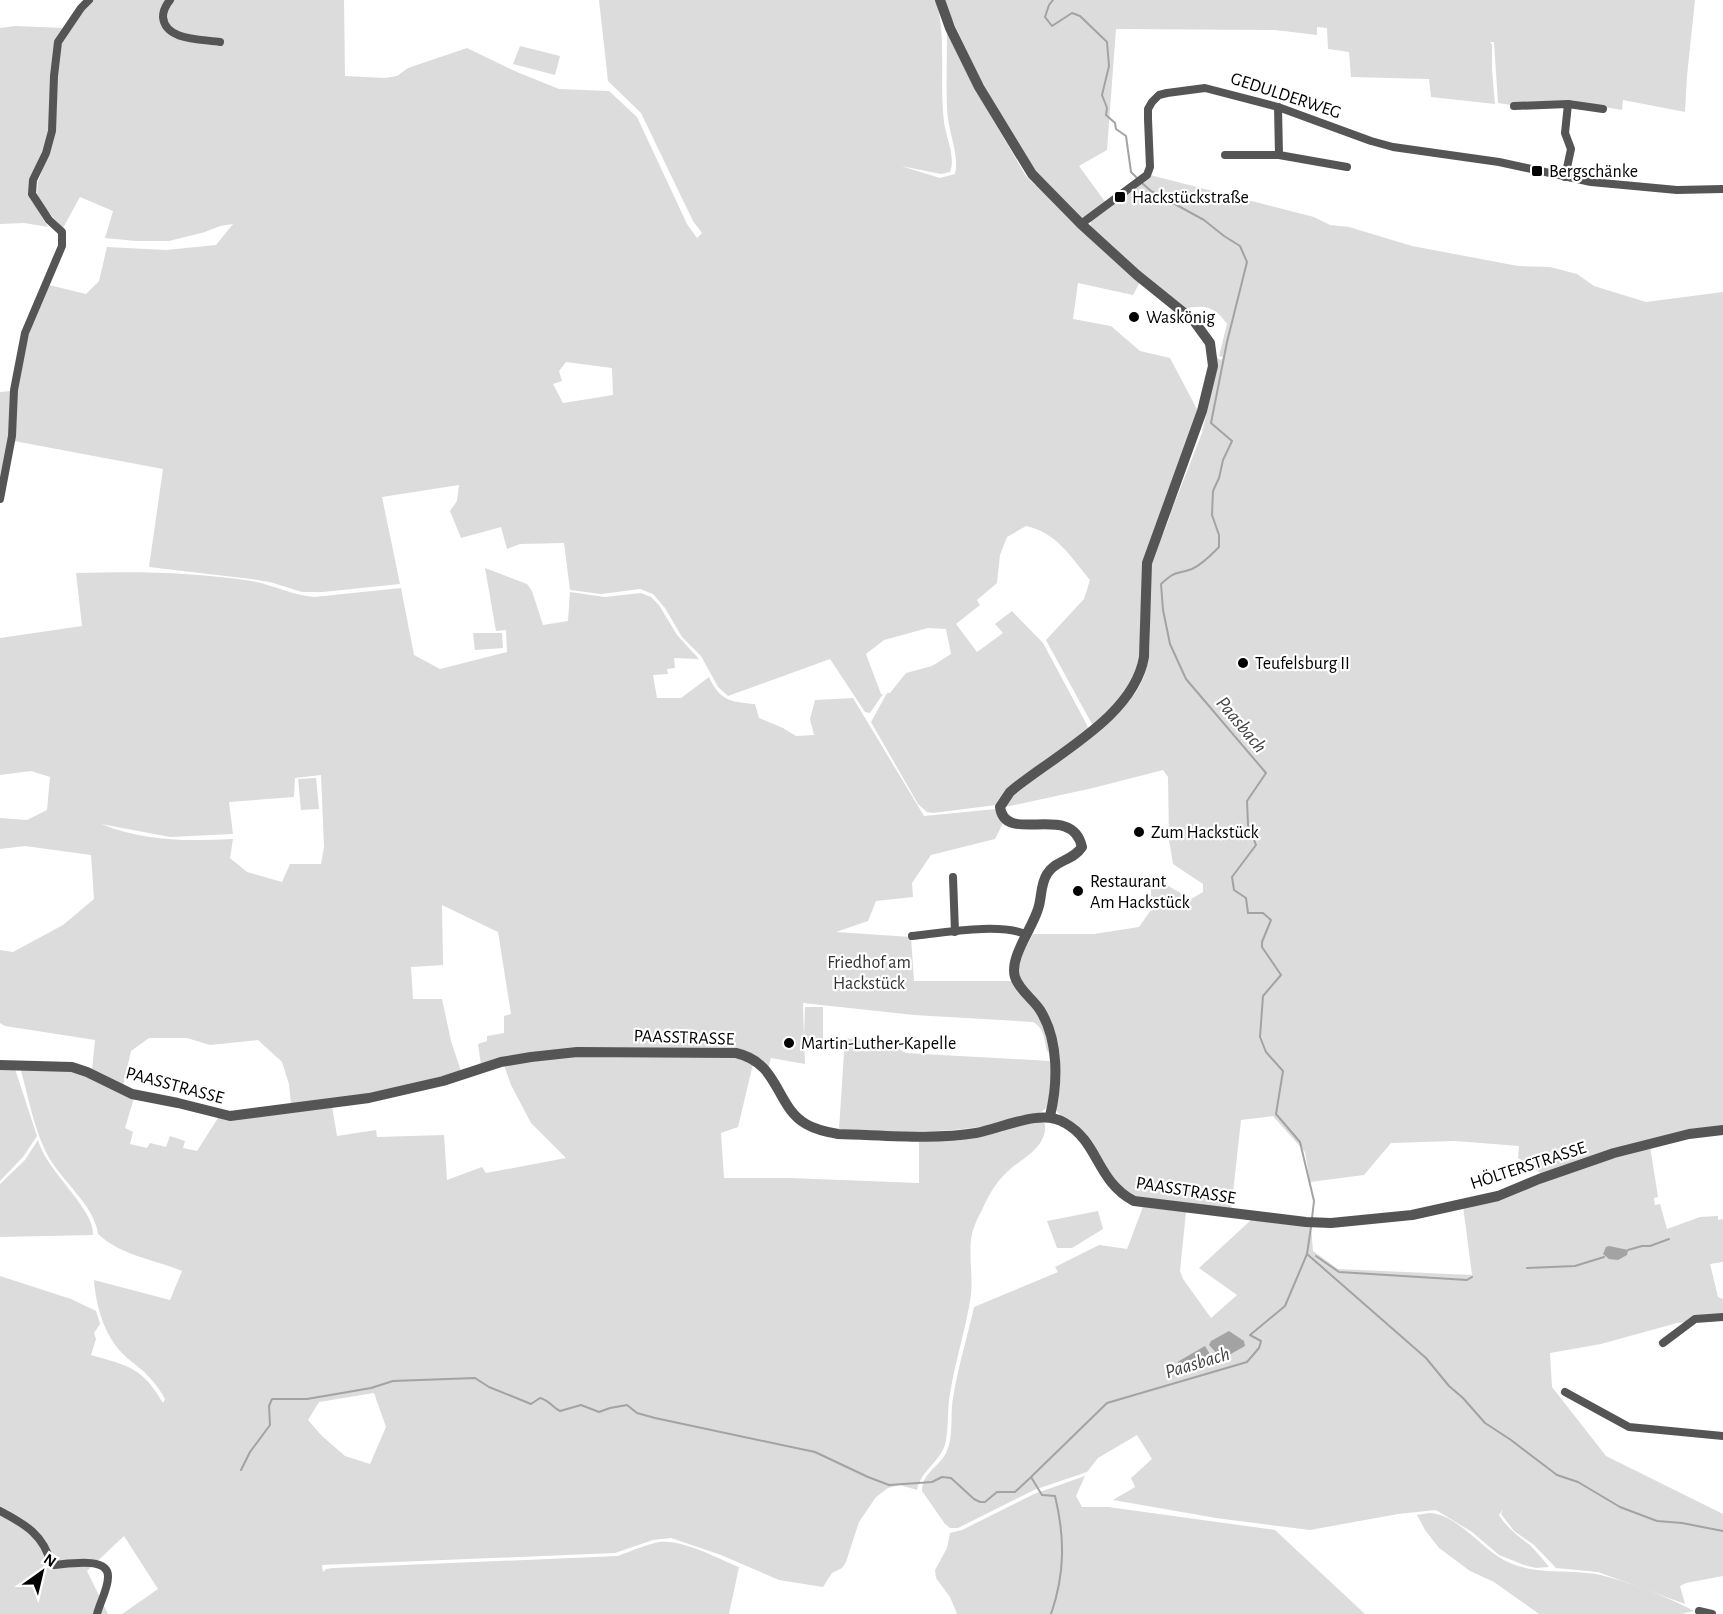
<svg xmlns="http://www.w3.org/2000/svg" width="1723" height="1614" font-family="'Alegreya Sans',sans-serif">
  <style>
    .green { fill: #dcdcdc; fill-rule: evenodd }
    .water { fill: #a3a3a3 }
    .lines { fill: none; stroke-linecap: round; stroke-linejoin: round }
    .stream { stroke: #a3a3a3; stroke-width: 2 }
    .minor { stroke: #555; stroke-width: 8 }
    .tertiary { stroke: #555; stroke-width: 10 }
    .poi-dot { fill: #000; stroke: #fff; stroke-width: 2 }
    .labels { text-anchor: middle; stroke-width: 4.5; stroke-linejoin: round; paint-order: stroke }
    .street-label { font-size: 18px; fill: #000; stroke: #fff }
    .poi-label { font-size: 18px; fill: #000; stroke: #fff; text-anchor: start }
    .park-label { font-size: 18px; fill: #333; stroke: #fff }
    .water-label { font-size: 20px; font-style: italic; fill: #444; stroke: #fff }
  </style>
  <rect width="100%" height="100%" fill="#fff"/>
  <g class="green">
    <path d="M93,0h251l1,76 40,2 12,-2 11,-8 59,-20 50,24 42,17 50,2 28,26 50,107 10,14 5,-5 -9,-12 -52,-108 -33,-32 -9,-81h337c11,39 3,82 8,122 2,16 12,35 6,50l-9,2 -40,-8 39,12 15,-4c5,-19 -8,-45 -8,-66 -1,-25 0,-51 0,-76l28,57 51,87 9,9 2,-1 103,98 -7,13 -55,-12 -5,36 38,7 29,25 30,7 28,53 -52,144 -5,104 -13,32 -35,35 -47,-86 38,-41 6,-19c-20,-24 -33,-47 -64,-54l-19,11 -7,18 -3,28 -20,17 3,5 -24,19 21,28 26,-19 -8,-9 17,-13 31,32 44,82 1,4 -92,76 -63,8 -6,-1 -9,-8 -47,-82 16,-29h3l16,-20 26,-7 19,-12 -5,-25 -18,-1 -44,12 -18,14 15,40h2l-13,19 -5,-1 -35,-53 -102,37 -10,-9 -17,-31 -19,-19 -17,-29 -12,-14 -13,-5 -39,5 -31,-4 -6,-47 -44,1 -13,5 -6,-22 -40,11 -11,-27 7,-10 2,-16 -77,12 18,87 -77,8h-21l-32,-10 -19,-3 -102,-12 14,-98 -149,-28 4,-59 14,-62 17,-35 37,9 13,-13 8,-34 59,3 50,-5 17,-21 -13,2 -15,6 -36,9h-33l-31,-3 8,-27 -33,-14 -17,31 -21,-23 -5,-11 1,-12 10,-28 13,-111 22,-34zM566,362l46,6 1,27 -50,8 -10,-19 9,-3 -3,-10z"/>
    <polygon points="943,0 1695,0 1687,76 1685,112 1623,100 1622,110 1569,101 1511,105 1498,103 1494,42 1490,42 1492,45 1492,70 1495,104 1431,97 1429,79 1351,77 1349,52 1328,49 1327,28 1317,27 1317,35 1275,30 1116,29 1107,150 1079,166 1106,203 1082,220 1033,171 983,85"/>
    <polygon points="15,26 65,28 56,42 49,134 30,180 29,195 48,227 24,223 0,224 0,28"/>
    <polygon points="520,46 560,56 555,75 513,64"/>
    <path d="M1150,175l164,42 16,8 19,2 63,19 106,20 32,1 27,7 17,12 52,16 77,-10v835l-181,47 -24,-16 1,-12 -64,-5 -64,2 -27,32 -54,7 -5,-30 -32,-36 -32,4 -10,91 -96,-13 -11,-5 -68,-83 -3,-82 -34,-47 -2,-16 16,-31h61l45,-7 12,-17v-34l40,23 12,-7v-8l-30,-20 -4,-24 -1,-63 -5,-7 -70,18 -88,19 3,-7 113,-90c5,-6 11,-12 15,-18 24,-36 9,-79 14,-119 2,-22 16,-40 21,-61l31,-79 13,-57 2,-18 4,2 2,-3 -4,-1 8,-32c-12,-18 -23,-20 -43,-15l-89,-77 -5,-7 2,-6z"/>
    <polygon points="12,391 10,434 0,485 0,392"/>
    <path d="M485,568l42,16 5,7 11,34 25,-4 2,-29 35,5 36,-4 10,4 8,8 18,30 22,24 -25,-1 1,10 -8,1 1,5 -15,1 4,23h24l28,-21c11,24 22,25 46,27l4,14 24,10 13,8 18,-1 -4,-16 5,-19 38,-2 71,118 72,-7 7,14 -8,16 -64,16 -19,28 1,14 -37,4 -8,20 -32,11 75,5 3,44h97l31,38 9,35 -4,-3c-3,-12 -2,-22 -14,-29l-119,-7 -111,-12 1,36 1,-32h18v33l-19,-1 1,25 -34,-6 -3,11 -7,-9 -166,-12 -114,17 -3,-21 9,-3v-5l17,-3v-17l7,-2 -13,-82 -56,-27 1,60 -32,2 2,32h29l9,42 10,30 -92,25 -78,9 -2,-21 -7,-22 -24,-22 -48,5 -23,-7h-38l-18,13 -8,35 -31,-16 3,-30 -90,-14 -5,-3v-73l13,2 50,-27 31,-26 -3,-44 -66,-9 -25,3v-31l27,2 20,-10 3,-33 -19,-6 -31,4v-137l82,-12 -6,-53c59,-2 118,-1 176,8 21,4 41,14 62,16l87,-9 13,67 26,14 67,-17 -1,-22 -10,1zM321,775l3,72 -3,17h-31l-8,18 -35,-10 -17,-14 3,-19c-49,2 -85,3 -132,-15l69,13 63,-3 -4,-32 65,-5 1,-19z"/>
    <polygon points="473,633 502,633 503,648 475,650"/>
    <polygon points="316,778 319,809 301,810 298,779"/>
    <path d="M845,1038l41,4 20,11 144,8 2,1 -4,44c-8,10 -22,11 -34,14 -58,15 -116,12 -175,9z"/>
    <path d="M690,1055l58,4 5,5 -15,63 -17,6 3,45h65l130,5v-44l121,-19 5,4c2,24 -23,34 -38,48 -11,10 -19,24 -25,38 -5,9 -10,20 -11,30 -2,18 2,36 0,55 -5,34 -16,66 -21,99 -3,15 -1,31 -4,46 -3,21 -25,29 -29,50l-17,-5 -12,3 -12,9 -17,25 -13,40 -4,6 -10,5 -9,14 -44,-7 -58,-25 -50,-17 -18,2 -38,13 -293,12 1,7 3,-3 7,-1 285,-12c13,-5 27,-11 41,-14 23,-3 58,16 80,25l-10,47h-607l36,-25 -34,-53 -37,35 21,43h-108v-101l15,9 3,4 13,2 -31,-20v-232l71,23 25,12 4,13 -6,9 2,6 -5,16c38,11 51,12 72,48l2,-4c-5,-9 -10,-16 -17,-23 -7,-8 -17,-14 -25,-22 -19,-19 -27,-48 -29,-74l76,20 12,-29c-29,-12 -60,-15 -84,-37 -3,-29 -40,-56 -52,-82 -13,-26 -18,-57 -26,-85l58,5 56,26 -9,30 8,4 -3,12 17,4 3,-5 16,4 4,-11 15,5 -2,7 14,3 21,-33 114,-12 5,30 39,-6 1,7 67,-2 3,45 35,-13 4,6 80,-15 -35,-35 -20,-38 -7,-20 65,-9zM374,1393l12,34 -16,37 -25,-8 -23,-20 -14,-16 11,-18z"/>
    <polygon points="0,1069 15,1069 37,1136 23,1157 0,1181"/>
    <path d="M38,1140c8,31 57,69 55,95l-93,2v-53l25,-24z"/>
    <path d="M1650,1146l8,51 -4,1 1,7 5,-1 7,25 33,-12 18,-1v4l5,-1v43l-13,2 8,33 5,2v15l-34,8 -12,1 -76,21 -51,9 2,34 54,69 117,58v62l-37,7 -6,3 5,18 -87,-32 -42,-4 -22,-23 -20,-14 -13,-17 2,-5 -4,6c9,14 19,21 31,30 7,7 13,15 19,22l-13,1 -12,-3 -25,-10 -27,-23 -36,-22 -38,4 -88,16 -94,-12 -103,-18 22,-13 -4,-9 21,-19 -15,-24 -39,23 -11,14 -53,18 -76,38h-8l-5,-4 -23,-33c0,-18 16,-23 24,-38 8,-16 4,-38 7,-55 5,-31 14,-60 21,-91l84,-35 -3,-5 44,-22 28,4 16,-42 43,5 -6,59 3,8 28,39 26,-23 -38,-27 52,-48 60,6 2,25 25,18 134,6 -9,-69z"/>
    <polygon points="1098,1211 1103,1229 1072,1248 1057,1248 1047,1221"/>
    <polygon points="1085,1476 1076,1496 1082,1507 1108,1507 1275,1530 1365,1614 957,1614 950,1597 936,1578 935,1570 947,1548 950,1533 962,1530 1034,1494"/>
    <path d="M1429,1513c30,1 54,39 81,50 28,12 56,6 86,11 28,6 73,23 98,37l-12,3h-143l-45,-32 -24,-11 -31,-23 -14,-18 -8,-15z"/>
  </g>
  <g class="water">
    <polygon points="1609,1246 1628,1250 1627,1255 1618,1260 1609,1259 1603,1254 1606,1247"/>
    <polygon points="1229,1331 1244,1341 1245,1346 1222,1359 1209,1345 1211,1341"/>
    <polygon points="1205,1346 1211,1356 1209,1362 1185,1369 1179,1368 1177,1364 1179,1361"/>
  </g>
  <g class="lines">
    <g class="stream">
      <polyline points="1053,0 1049,5 1045,17 1052,26 1072,13 1080,16 1107,42 1109,66 1102,95 1107,108 1106,115 1115,123 1116,129 1126,136 1131,172 1138,179"/>
      <path d="M1142,183l9,8 53,29 20,16 16,10 7,16 -20,80 -16,81 21,18 -9,19 -4,18 -6,13 -1,24 7,20v12c-8,8 -16,17 -27,22 -17,6 -16,1 -31,15l2,26 7,34 16,35 80,94 -19,28 1,24 8,20 -24,32 2,13 12,8 2,15h15l8,7 -9,22v5l19,28 -18,21 -3,41 6,15 17,19 -7,43 24,28 14,59 -2,17"/>
      <polyline points="1628,1250 1642,1246 1650,1246 1669,1239"/>
      <polyline points="1307,1254 1426,1358 1449,1386 1463,1398 1485,1423 1511,1440 1557,1475 1578,1482 1620,1507 1657,1521 1682,1523 1723,1531"/>
      <polyline points="1316,1256 1339,1272 1467,1280 1472,1277"/>
      <polyline points="1527,1268 1575,1266 1604,1257"/>
      <path d="M241,1470l9,-18 20,-27 -1,-19 3,-7h35l64,-11 22,-7 82,-3 14,9 42,17 9,-6c9,2 12,9 20,13l21,-6 18,7 11,-4 17,-3 10,8 18,5 160,34 53,25 21,8 43,-3 10,-5 9,1 23,21 6,3h5l12,-10h18l15,-14"/>
      <path d="M1051,1614c14,-40 14,-77 4,-118l-13,-1 -11,-18 76,-74 140,-41 12,-14 2,-7 -11,-6 35,-29 22,-52 4,-27"/>
    </g>
    <g class="minor">
      <path d="M170,0c-4,5 -7,10 -7,17 2,24 39,22 57,25"/>
      <polyline points="1514,106 1568,104 1603,109"/>
      <polyline points="1278,107 1279,155"/>
      <polyline points="1225,155 1279,155 1347,167"/>
      <polyline points="1565,177 1571,149 1565,133 1568,104"/>
      <polyline points="1081,224 1147,175 1150,167 1148,119 1148,109 1152,102 1159,95 1167,93 1205,88 1278,107 1371,141 1393,147 1499,162 1591,182 1677,190 1723,189"/>
      <polyline points="0,499 12,436 14,390 25,333 62,246 62,232 49,220 32,194 33,180 46,153 52,131 54,76 58,42 81,8 89,0"/>
      <polyline points="953,877 955,932"/>
      <path d="M912,936c29,-3 91,-14 115,-1"/>
      <polyline points="1663,1343 1695,1319 1723,1317"/>
      <polyline points="1565,1392 1629,1427 1723,1436"/>
      <path d="M0,1511c25,13 44,24 51,53l3,1c14,-1 55,-9 54,12 0,12 -8,25 -11,37"/>
      <polyline points="1699,1611 1712,1614"/>
    </g>
    <g class="tertiary">
      <path d="M940,0l10,28 29,59 53,87 49,50 56,51 57,46 16,22 3,23 -11,45 -55,152 -3,94c-10,60 -90,98 -134,135l-10,15c5,39 72,-6 82,40 -9,14 -27,13 -35,27 -7,11 -5,24 -9,35 -6,20 -29,49 -23,68 4,13 18,22 25,33 19,30 18,73 10,106"/>
      <path d="M0,1065l72,2 15,5 45,22 46,9 52,13 139,-18 74,-17 58,-19 30,-5 46,-5 159,1c44,10 39,53 70,71 10,6 21,8 32,10 44,1 95,6 138,-1 27,-5 65,-25 89,-10 34,19 31,58 69,78l172,21 25,1 81,-8 86,-19 41,-17 75,-26 75,-19 34,-4"/>
    </g>
  </g>
  <g class="poi-dot">
    <rect x="1531" y="165" width="12" height="12" rx="3"/>
    <rect x="1114" y="191" width="12" height="12" rx="3"/>
    <circle cx="1134" cy="317" r="6"/>
    <circle cx="1243" cy="663" r="6"/>
    <circle cx="1139" cy="832" r="6"/>
    <circle cx="1078" cy="891" r="6"/>
    <circle cx="789" cy="1043" r="6"/>
  </g>
  <g class="labels">
    <g class="street-label">
      <text transform="translate(1286 95) rotate(18)" y="6">GEDULDERWEG</text>
      <text transform="translate(684 1037) rotate(2)" y="6">PAASSTRASSE</text>
      <text transform="translate(175 1085) rotate(15)" y="6">PAASSTRASSE</text>
      <text transform="translate(1528 1165) rotate(-18)" y="6">HÖLTERSTRASSE</text>
      <text transform="translate(1186 1190) rotate(9)" y="6">PAASSTRASSE</text>
    </g>
    <g class="poi-label">
      <text x="1549" y="177">Bergschänke</text>
      <text x="1132" y="203">Hackstückstraße</text>
      <text x="1146" y="323">Waskönig</text>
      <text x="1255" y="669">Teufelsburg II</text>
      <text x="1151" y="838">Zum Hackstück</text>
      <text x="1090" y="887">Restaurant<tspan x="1090" dy="21">Am Hackstück</tspan></text>
      <text x="801" y="1049">Martin-Luther-Kapelle</text>
    </g>
    <g class="park-label">
      <text x="869" y="968">Friedhof am<tspan x="869" dy="21">Hackstück</tspan></text>
    </g>
    <g class="water-label">
      <text transform="translate(1242 724) rotate(50)" y="7">Paasbach</text>
      <text transform="translate(1197 1362) rotate(-17)" y="7">Paasbach</text>
    </g>
  </g>
  <g transform="translate(42 1572) rotate(34)" stroke="#ffffff" stroke-width="4.5" paint-order="stroke">
  <path d="M0-4.5L10 22L0 15L-10 22Z" fill="#000000"/>
  <text y="-9" font-size="16" font-weight="bold" text-anchor="middle" fill="#000000">N</text>
  </g>
</svg>
